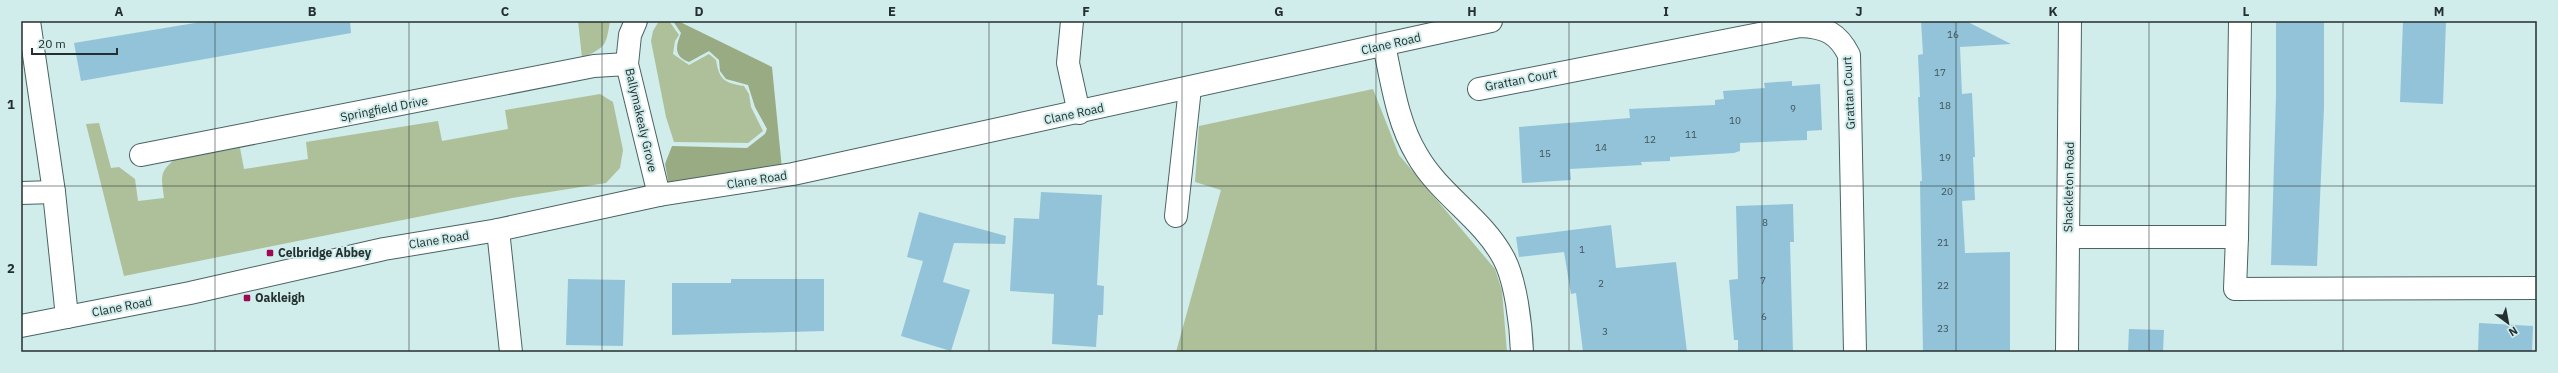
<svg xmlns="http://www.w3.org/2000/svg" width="2558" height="373" font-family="'IBM Plex Sans',sans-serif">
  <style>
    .green { fill: #aec099 }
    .forest { fill: #98ab83 }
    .building { fill: #93c3d9 }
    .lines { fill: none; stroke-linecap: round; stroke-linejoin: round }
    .minor-casing { stroke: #4b6363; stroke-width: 24 }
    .major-casing { stroke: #4b6363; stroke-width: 24 }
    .minor { stroke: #fff; stroke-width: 22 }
    .major { stroke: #fff; stroke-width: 22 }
    .grid { fill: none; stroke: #242f2f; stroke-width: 1; stroke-opacity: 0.55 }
    .poi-dot { fill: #9e0951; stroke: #d0eceb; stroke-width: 1.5 }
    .labels { text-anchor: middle; stroke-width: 4; stroke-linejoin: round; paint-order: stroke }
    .number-label { font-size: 10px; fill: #40545a }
    .street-label { font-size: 12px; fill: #242f2f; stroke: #d0eceb }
    .poi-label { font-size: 12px; font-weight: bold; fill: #242f2f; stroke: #d0eceb; text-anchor: start }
    .neatline { fill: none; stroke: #242f2f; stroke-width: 1.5 }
    .grid-label { font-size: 13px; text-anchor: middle; font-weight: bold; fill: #242f2f }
  </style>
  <rect width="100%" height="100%" fill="#d0eceb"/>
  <g class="green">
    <path d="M578,21h32c-4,25 -4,26 -28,37z"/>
    <path d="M659,21h10l10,14 -4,6 -2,13 16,11 20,-11 7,6c3,20 9,23 28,26l5,8 2,13 12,24 -15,12 -74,-1 -8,-25 -15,-76 2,-10z"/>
    <polygon points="1373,89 1399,155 1495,269 1502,291 1507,352 1176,352 1221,190 1195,182 1199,126"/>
    <path d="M600,94l13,8 10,48 -3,18 -14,15 -94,15 -388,78 -38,-152 13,-1 12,45 8,-1 16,12 3,22 26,-3c-2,-19 -6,-25 10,-38l66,-12 4,21 64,-10 -2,-17 132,-21 4,20 66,-12 -3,-19z"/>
  </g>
  <path class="forest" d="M673,21h5l94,46 10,102 -113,16 -4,-21 7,-18 75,2 18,-14 2,-5 -12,-22 -7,-22 -22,-6 -6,-8 -1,-11 -10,-9 -20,11c-16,-6 -13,-16 -8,-29z"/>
  <g class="building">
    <polygon points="207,21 350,21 351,33 81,81 74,43"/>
    <polygon points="1921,21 1966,21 2011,44 1960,47 1962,94 1972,93 1975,157 1973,157 1975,200 1962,201 1965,253 2010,252 2010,352 1923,352 1920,181 1922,181 1918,97 1920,97 1918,55 1923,54"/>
    <polygon points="2276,21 2324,21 2324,108 2317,266 2271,265 2276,97"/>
    <polygon points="2403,21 2446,21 2443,104 2400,102"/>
    <polygon points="1792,81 1792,86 1820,84 1822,130 1807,131 1807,140 1740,143 1740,151 1734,153 1670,157 1670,161 1641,162 1642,165 1570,169 1571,180 1522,183 1519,127 1630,118 1629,109 1715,105 1715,100 1724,99 1723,91 1765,88 1764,83"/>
    <polygon points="1041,192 1102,195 1097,285 1104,286 1103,315 1098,315 1096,347 1052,344 1054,294 1010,291 1014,218 1039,219"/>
    <polygon points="1793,204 1794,242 1790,242 1793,352 1738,352 1738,340 1734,340 1729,280 1738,279 1736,206"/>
    <polygon points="919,212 1006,236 1005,244 954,243 943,282 970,290 951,351 901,336 923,261 907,257"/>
    <polygon points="1611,225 1616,268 1676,262 1687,352 1583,352 1576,293 1571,294 1564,252 1519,257 1516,237"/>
    <polygon points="568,279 625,280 623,346 566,345"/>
    <polygon points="731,279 824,279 824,331 672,335 672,283 731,283"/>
    <polygon points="2479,323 2533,326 2532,352 2478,352"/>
    <polygon points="2129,329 2164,330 2163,352 2128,352"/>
  </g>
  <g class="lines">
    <defs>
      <g id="minor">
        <polyline points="29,21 54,192 67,317"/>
        <polyline points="636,21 630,35 627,64 659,195"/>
        <polyline points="1072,21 1068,63 1079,113"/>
        <path d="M1384,45c8,37 13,77 33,110 22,39 65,63 86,102 13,23 18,69 19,95"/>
        <path d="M1479,89l321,-63c25,1 38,7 49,29l6,297"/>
        <polyline points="141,155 594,66 627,64"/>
        <polyline points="21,193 54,192"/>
        <polyline points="1176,216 1190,88"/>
        <polyline points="498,230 511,352"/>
        <polyline points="2069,237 2237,237 2235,289 2537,288"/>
        <polyline points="2237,237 2240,21"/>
        <polyline points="2067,352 2070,21"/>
      </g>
      <polyline id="major" points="21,326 190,293 384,249 498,230 659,195 793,174 1491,21"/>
    </defs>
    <use href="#minor" class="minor-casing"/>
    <use href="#major" class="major-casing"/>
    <use href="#minor" class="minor"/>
    <use href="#major" class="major"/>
  </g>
  <path class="grid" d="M215,21v331M409,21v331M602,21v331M796,21v331M989,21v331M1182,21v331M1376,21v331M1569,21v331M1762,21v331M1956,21v331M2149,21v331M2343,21v331M21,186h2516"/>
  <g class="poi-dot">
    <rect x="266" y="249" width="8" height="8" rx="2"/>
    <rect x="243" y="294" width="8" height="8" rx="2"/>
  </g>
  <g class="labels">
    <g class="number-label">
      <text x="1953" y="38">16</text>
      <text x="1940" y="76">17</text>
      <text x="1945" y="109">18</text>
      <text x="1793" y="112">9</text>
      <text x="1735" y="124">10</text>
      <text x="1691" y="138">11</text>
      <text x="1650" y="143">12</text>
      <text x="1601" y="151">14</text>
      <text x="1545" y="157">15</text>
      <text x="1945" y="161">19</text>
      <text x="1947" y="195">20</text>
      <text x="1765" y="226">8</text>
      <text x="1943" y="246">21</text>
      <text x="1582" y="253">1</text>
      <text x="1763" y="284">7</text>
      <text x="1601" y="287">2</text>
      <text x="1943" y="289">22</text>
      <text x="1764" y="320">6</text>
      <text x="1943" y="332">23</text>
      <text x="1605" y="335">3</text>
    </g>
    <g class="street-label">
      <text transform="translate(1391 44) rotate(-13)" y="4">Clane Road</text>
      <text transform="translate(1521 80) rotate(-11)" y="4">Grattan Court</text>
      <text transform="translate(1849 93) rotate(-93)" y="4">Grattan Court</text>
      <text transform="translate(384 109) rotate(-11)" y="4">Springfield Drive</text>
      <text transform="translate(1074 114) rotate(-12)" y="4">Clane Road</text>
      <text transform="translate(641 120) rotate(77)" y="4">Ballymakealy Grove</text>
      <text transform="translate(757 180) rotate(-9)" y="4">Clane Road</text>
      <text transform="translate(2069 187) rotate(-89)" y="4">Shackleton Road</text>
      <text transform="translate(439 240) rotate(-9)" y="4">Clane Road</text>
      <text transform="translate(122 307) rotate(-11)" y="4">Clane Road</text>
    </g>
    <g class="poi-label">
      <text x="278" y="257">Celbridge Abbey</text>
      <text x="255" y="302">Oakleigh</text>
    </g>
  </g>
  <rect width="2558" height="373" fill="none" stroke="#d0eceb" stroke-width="44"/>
  <g transform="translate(2508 323) rotate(148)" stroke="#d0eceb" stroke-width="3" paint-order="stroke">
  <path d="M0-3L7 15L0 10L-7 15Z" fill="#242f2f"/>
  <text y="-6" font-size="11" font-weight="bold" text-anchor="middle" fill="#242f2f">N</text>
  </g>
  <path d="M32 48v6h85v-6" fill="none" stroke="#242f2f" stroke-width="2"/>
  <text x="38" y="48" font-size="12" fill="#242f2f" stroke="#d0eceb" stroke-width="3" paint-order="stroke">20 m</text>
  <rect x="22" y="22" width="2514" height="329" class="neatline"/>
  <g class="grid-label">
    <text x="119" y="16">A</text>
    <text x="312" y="16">B</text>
    <text x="505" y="16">C</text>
    <text x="699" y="16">D</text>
    <text x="892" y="16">E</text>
    <text x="1086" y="16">F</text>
    <text x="1279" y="16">G</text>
    <text x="1472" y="16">H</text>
    <text x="1666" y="16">I</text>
    <text x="1859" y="16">J</text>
    <text x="2053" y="16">K</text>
    <text x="2246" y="16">L</text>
    <text x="2439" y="16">M</text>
    <text x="11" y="109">1</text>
    <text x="11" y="273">2</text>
  </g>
</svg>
